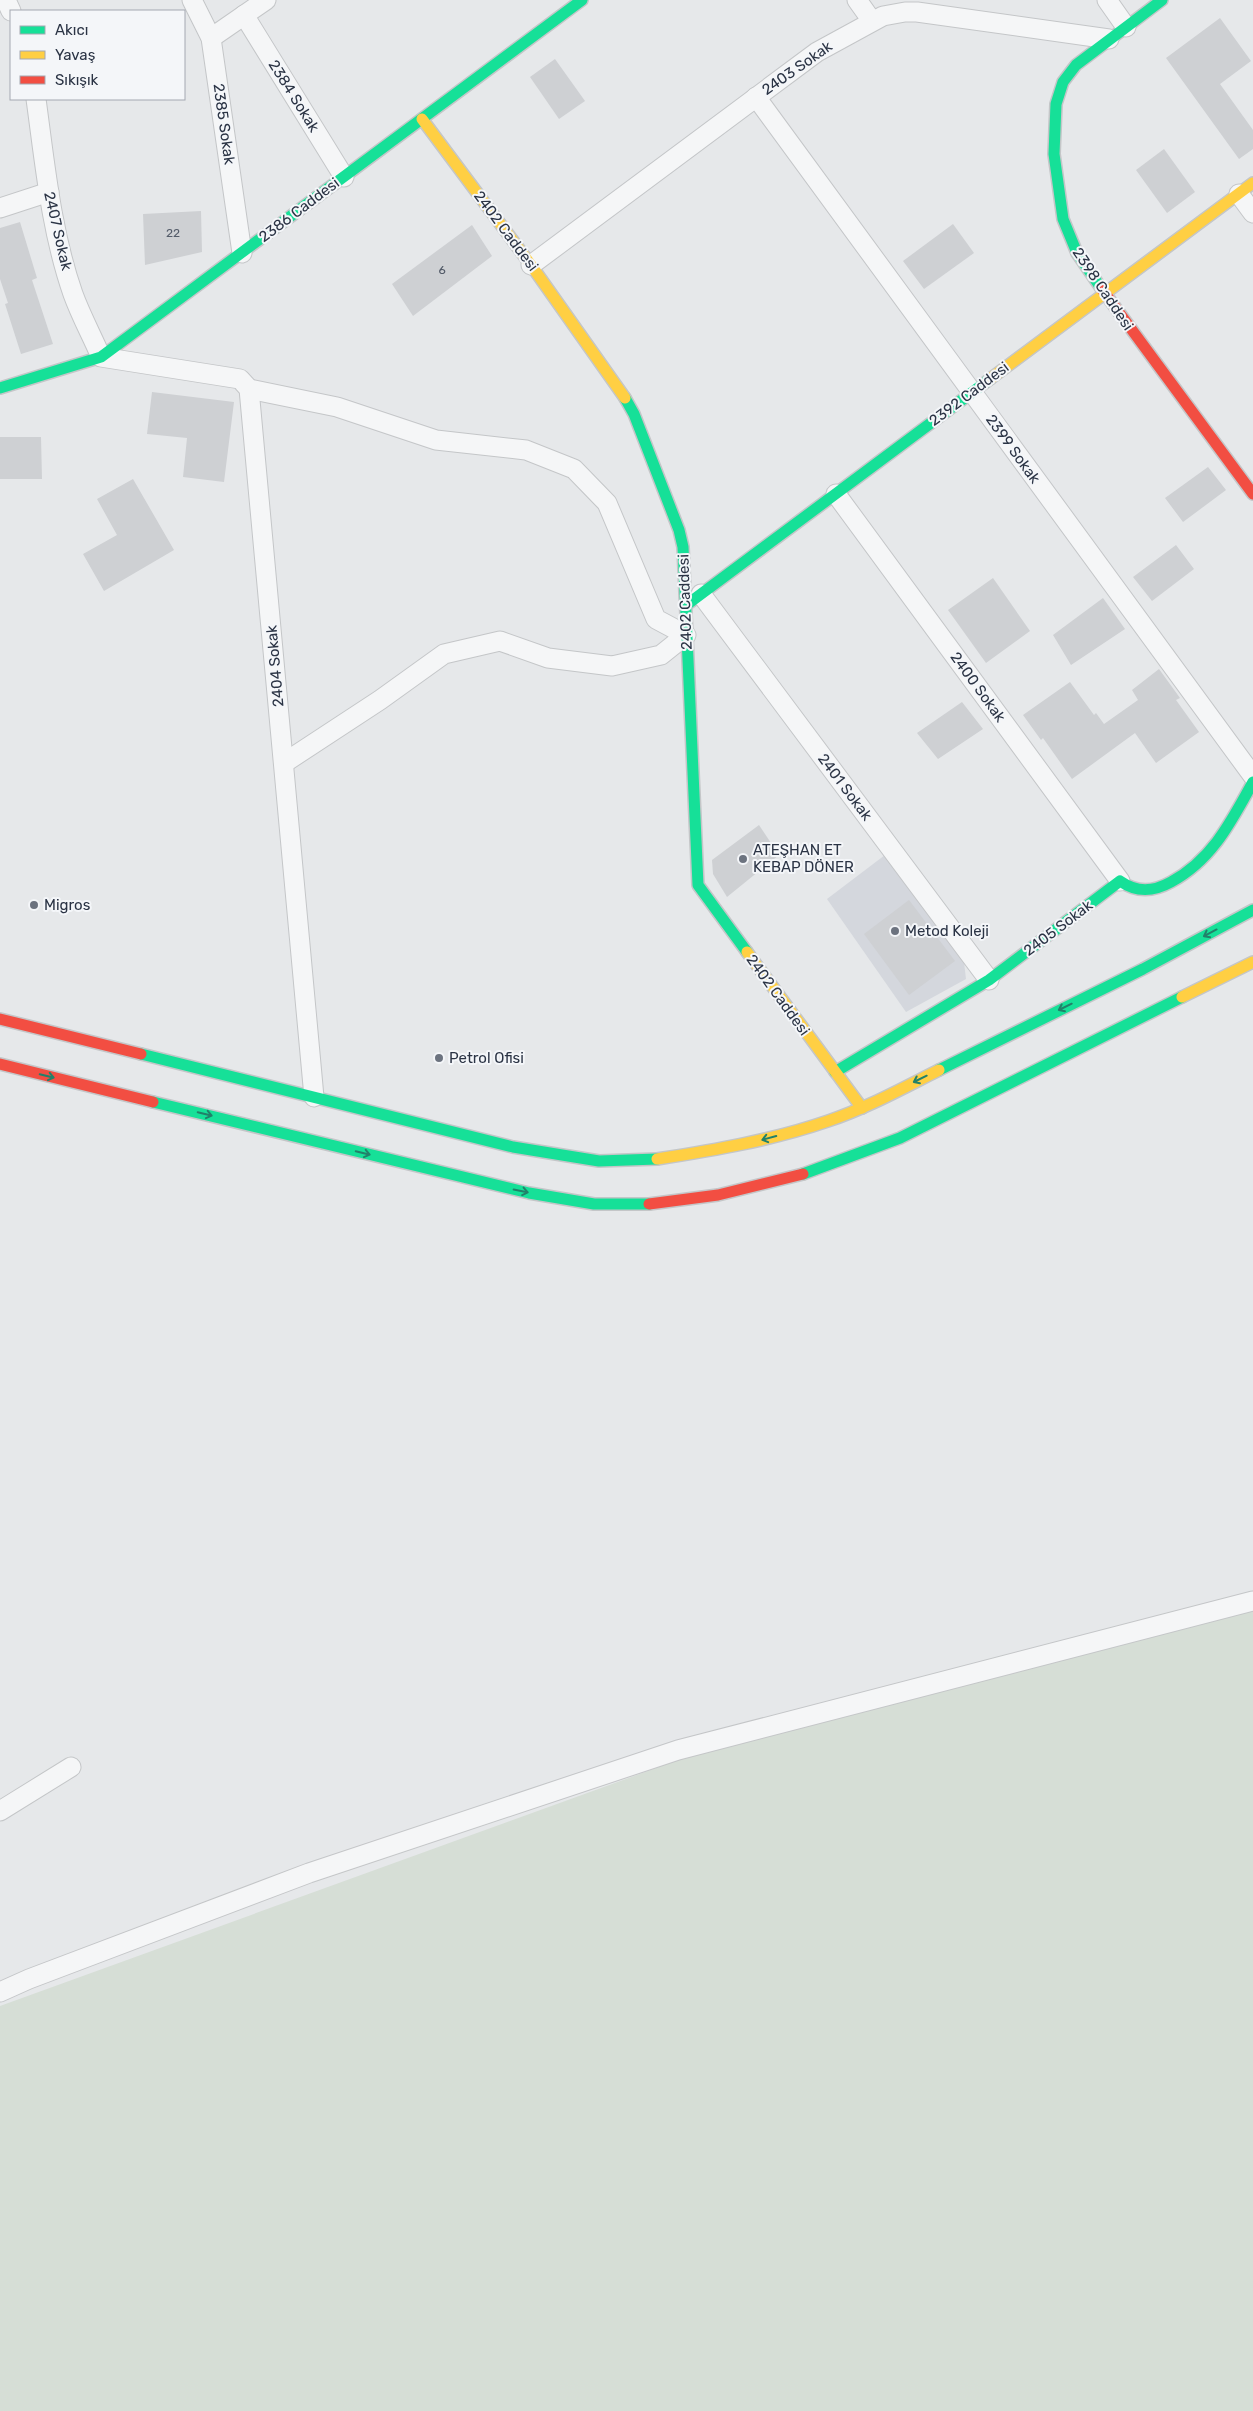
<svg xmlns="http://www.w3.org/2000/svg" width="1253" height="2411" font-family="Rubik,sans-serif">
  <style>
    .built { fill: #d4d7dd }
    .green { fill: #d6ded6 }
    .building { fill: #ced0d3 }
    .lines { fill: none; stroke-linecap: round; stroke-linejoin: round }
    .street-casing { stroke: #c4c6c8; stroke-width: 21 }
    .fast-casing { stroke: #c4c6c8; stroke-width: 14 }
    .slow-casing { stroke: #c4c6c8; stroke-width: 14 }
    .jam-casing { stroke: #c4c6c8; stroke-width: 14 }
    .street { stroke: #f5f6f7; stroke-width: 19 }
    .fast { stroke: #16e098; stroke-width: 11 }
    .slow { stroke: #ffcf43; stroke-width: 11 }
    .jam { stroke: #f24e42; stroke-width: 11 }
    .oneway { stroke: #22816a }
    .poi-dot { fill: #6c737f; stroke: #f4f6f9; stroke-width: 2 }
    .labels { text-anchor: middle; stroke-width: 4; stroke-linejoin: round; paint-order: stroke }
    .number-label { font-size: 12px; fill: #545c69 }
    .street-label { font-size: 15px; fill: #2b3445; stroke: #f4f6f9 }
    .poi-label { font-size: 15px; fill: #2b3445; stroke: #f4f6f9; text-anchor: start }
  </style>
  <rect width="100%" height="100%" fill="#e6e8ea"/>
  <polygon class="built" points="885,855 964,962 966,979 906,1012 827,899"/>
  <polygon class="green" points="1253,1611 1253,2411 0,2411 0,2006 681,1759"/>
  <g class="building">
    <polygon points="1220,18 1251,61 1220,84 1253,130 1253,149 1239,159 1166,58"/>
    <polygon points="555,59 585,101 559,119 530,77"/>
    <polygon points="1164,149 1195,192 1167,213 1136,170"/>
    <polygon points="201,211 202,252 145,265 143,214"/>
    <polygon points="20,222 37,278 32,280 53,344 21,354 5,304 8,303 0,279 0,228"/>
    <polygon points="953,224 974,253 924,289 903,261"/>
    <polygon points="472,225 492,256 413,316 392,284"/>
    <polygon points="152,392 234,402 224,482 183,477 187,438 147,434"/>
    <polygon points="0,437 41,437 42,479 0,479"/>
    <polygon points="1208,467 1226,490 1183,522 1165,498"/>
    <polygon points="133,479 174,550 104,591 83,554 117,535 97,499"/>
    <polygon points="1176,545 1194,569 1152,601 1133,577"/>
    <polygon points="993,578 1030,631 986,663 948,610"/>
    <polygon points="1103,598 1125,629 1071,665 1053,635"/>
    <polygon points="1159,669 1180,698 1176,700 1199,732 1156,763 1135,733 1072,779 1043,738 1041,740 1023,715 1070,682 1094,715 1096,713 1104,724 1138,700 1132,690"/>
    <polygon points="962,702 983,729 938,759 917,733"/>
    <polygon points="759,825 779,855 727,897 713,874 712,860"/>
    <polygon points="909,900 955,961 909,995 864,934"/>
  </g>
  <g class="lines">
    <defs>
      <g id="street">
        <polyline points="6,0 11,11"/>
        <polyline points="192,0 211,38 242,253"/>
        <polyline points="857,0 872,21"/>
        <polyline points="1107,0 1126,27"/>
        <polyline points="244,15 344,177"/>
        <polyline points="211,38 266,0"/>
        <polyline points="756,97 1253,776"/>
        <path d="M36,99c9,65 15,132 37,195 8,22 19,42 28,63l139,22 9,10 65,708"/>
        <polyline points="1239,194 1253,213"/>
        <polyline points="0,208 49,192"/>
        <polyline points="531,265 817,52 883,16 905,12 917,12 1109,39"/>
        <polyline points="249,389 337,407 436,440 526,450 574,469 607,503 656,619 686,635 661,655 612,666 548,658 500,641 444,654 380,700 284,763"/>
        <polyline points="836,494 1120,881"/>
        <polyline points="701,594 989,980"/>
        <polyline points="0,1811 71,1767"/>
        <polyline points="0,1992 29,1979 309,1873 678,1750 1253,1601"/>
      </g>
      <g id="fast">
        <polyline points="1101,288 1077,253 1063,219 1054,154 1056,104 1063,82 1076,65 1162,0"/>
        <polyline points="0,388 101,357 582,0"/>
        <polyline points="625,398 634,414 679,530 683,547 698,885 747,952"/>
        <polyline points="685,606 990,379"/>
        <polyline points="141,1054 513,1147 599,1161 657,1159"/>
        <polyline points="939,1070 1143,969 1253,910"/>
        <path d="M835,1072l154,-92 131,-99c17,12 33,11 51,1 41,-22 60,-60 82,-100"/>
        <polyline points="153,1102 529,1193 594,1204 649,1204"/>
        <polyline points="803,1174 900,1138 1182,997"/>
      </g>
      <g id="slow">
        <polyline points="422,119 531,265 625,398"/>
        <polyline points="990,379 1253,183"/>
        <polyline points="747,952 862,1108"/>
        <polyline points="1182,997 1253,962"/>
        <path d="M657,1159c58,-9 116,-19 171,-38 39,-13 75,-33 111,-51"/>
      </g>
      <g id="jam">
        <polyline points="1101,288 1253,494"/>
        <polyline points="0,1019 141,1054"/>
        <polyline points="0,1064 153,1102"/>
        <polyline points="649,1204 718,1195 803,1174"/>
      </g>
    </defs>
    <use href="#street" class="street-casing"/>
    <use href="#fast" class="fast-casing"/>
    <use href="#slow" class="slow-casing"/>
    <use href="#jam" class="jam-casing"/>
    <use href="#street" class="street"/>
    <use href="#fast" class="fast"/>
    <use href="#slow" class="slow"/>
    <use href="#jam" class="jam"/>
  </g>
  <defs><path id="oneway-shaft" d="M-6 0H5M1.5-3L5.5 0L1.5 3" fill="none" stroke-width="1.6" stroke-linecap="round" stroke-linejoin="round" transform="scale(1.25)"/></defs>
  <g class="oneway">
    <use href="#oneway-shaft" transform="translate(1210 933) rotate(152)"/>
    <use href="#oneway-shaft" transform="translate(1065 1007) rotate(154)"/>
    <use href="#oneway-shaft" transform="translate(47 1076) rotate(14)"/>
    <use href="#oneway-shaft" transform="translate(920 1079) rotate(154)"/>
    <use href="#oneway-shaft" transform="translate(205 1114) rotate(14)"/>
    <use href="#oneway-shaft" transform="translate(769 1138) rotate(165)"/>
    <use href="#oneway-shaft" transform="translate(363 1153) rotate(14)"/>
    <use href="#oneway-shaft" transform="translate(521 1191) rotate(11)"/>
  </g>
  <g class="poi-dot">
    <circle cx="743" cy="859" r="5"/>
    <circle cx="34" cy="905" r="5"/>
    <circle cx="895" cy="931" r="5"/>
    <circle cx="439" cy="1058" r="5"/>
  </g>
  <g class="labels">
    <g class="number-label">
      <text x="173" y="237">22</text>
      <text x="442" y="274">6</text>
    </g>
    <g class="street-label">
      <text transform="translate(797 68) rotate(-35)" y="5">2403 Sokak</text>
      <text transform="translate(294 96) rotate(58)" y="5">2384 Sokak</text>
      <text transform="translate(224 124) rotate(82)" y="5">2385 Sokak</text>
      <text transform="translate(299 210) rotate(-37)" y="5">2386 Caddesi</text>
      <text transform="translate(58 231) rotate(77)" y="5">2407 Sokak</text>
      <text transform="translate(506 231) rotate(53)" y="5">2402 Caddesi</text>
      <text transform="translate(1103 289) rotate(56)" y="5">2398 Caddesi</text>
      <text transform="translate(969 394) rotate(-37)" y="5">2392 Caddesi</text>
      <text transform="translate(1013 449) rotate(54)" y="5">2399 Sokak</text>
      <text transform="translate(685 602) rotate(-92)" y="5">2402 Caddesi</text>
      <text transform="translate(275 666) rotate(-95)" y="5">2404 Sokak</text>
      <text transform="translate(978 687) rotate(54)" y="5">2400 Sokak</text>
      <text transform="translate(845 787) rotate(53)" y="5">2401 Sokak</text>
      <text transform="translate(1058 928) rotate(-37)" y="5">2405 Sokak</text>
      <text transform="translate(778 995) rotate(54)" y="5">2402 Caddesi</text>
    </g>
    <g class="poi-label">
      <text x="753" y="855">ATEŞHAN ET<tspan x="753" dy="17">KEBAP DÖNER</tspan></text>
      <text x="44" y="910">Migros</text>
      <text x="905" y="936">Metod Koleji</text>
      <text x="449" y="1063">Petrol Ofisi</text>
    </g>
  </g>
  <rect x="10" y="10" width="175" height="90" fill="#f4f6f9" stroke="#a4a8b1"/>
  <rect x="20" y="26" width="25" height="8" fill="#16e098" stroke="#a4a8b1"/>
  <text x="55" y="35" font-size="15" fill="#2b3445">Akıcı</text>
  <rect x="20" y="51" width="25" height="8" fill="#ffcf43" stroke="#a4a8b1"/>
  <text x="55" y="60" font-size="15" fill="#2b3445">Yavaş</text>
  <rect x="20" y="76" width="25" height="8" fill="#f24e42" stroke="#a4a8b1"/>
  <text x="55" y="85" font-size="15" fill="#2b3445">Sıkışık</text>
</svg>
